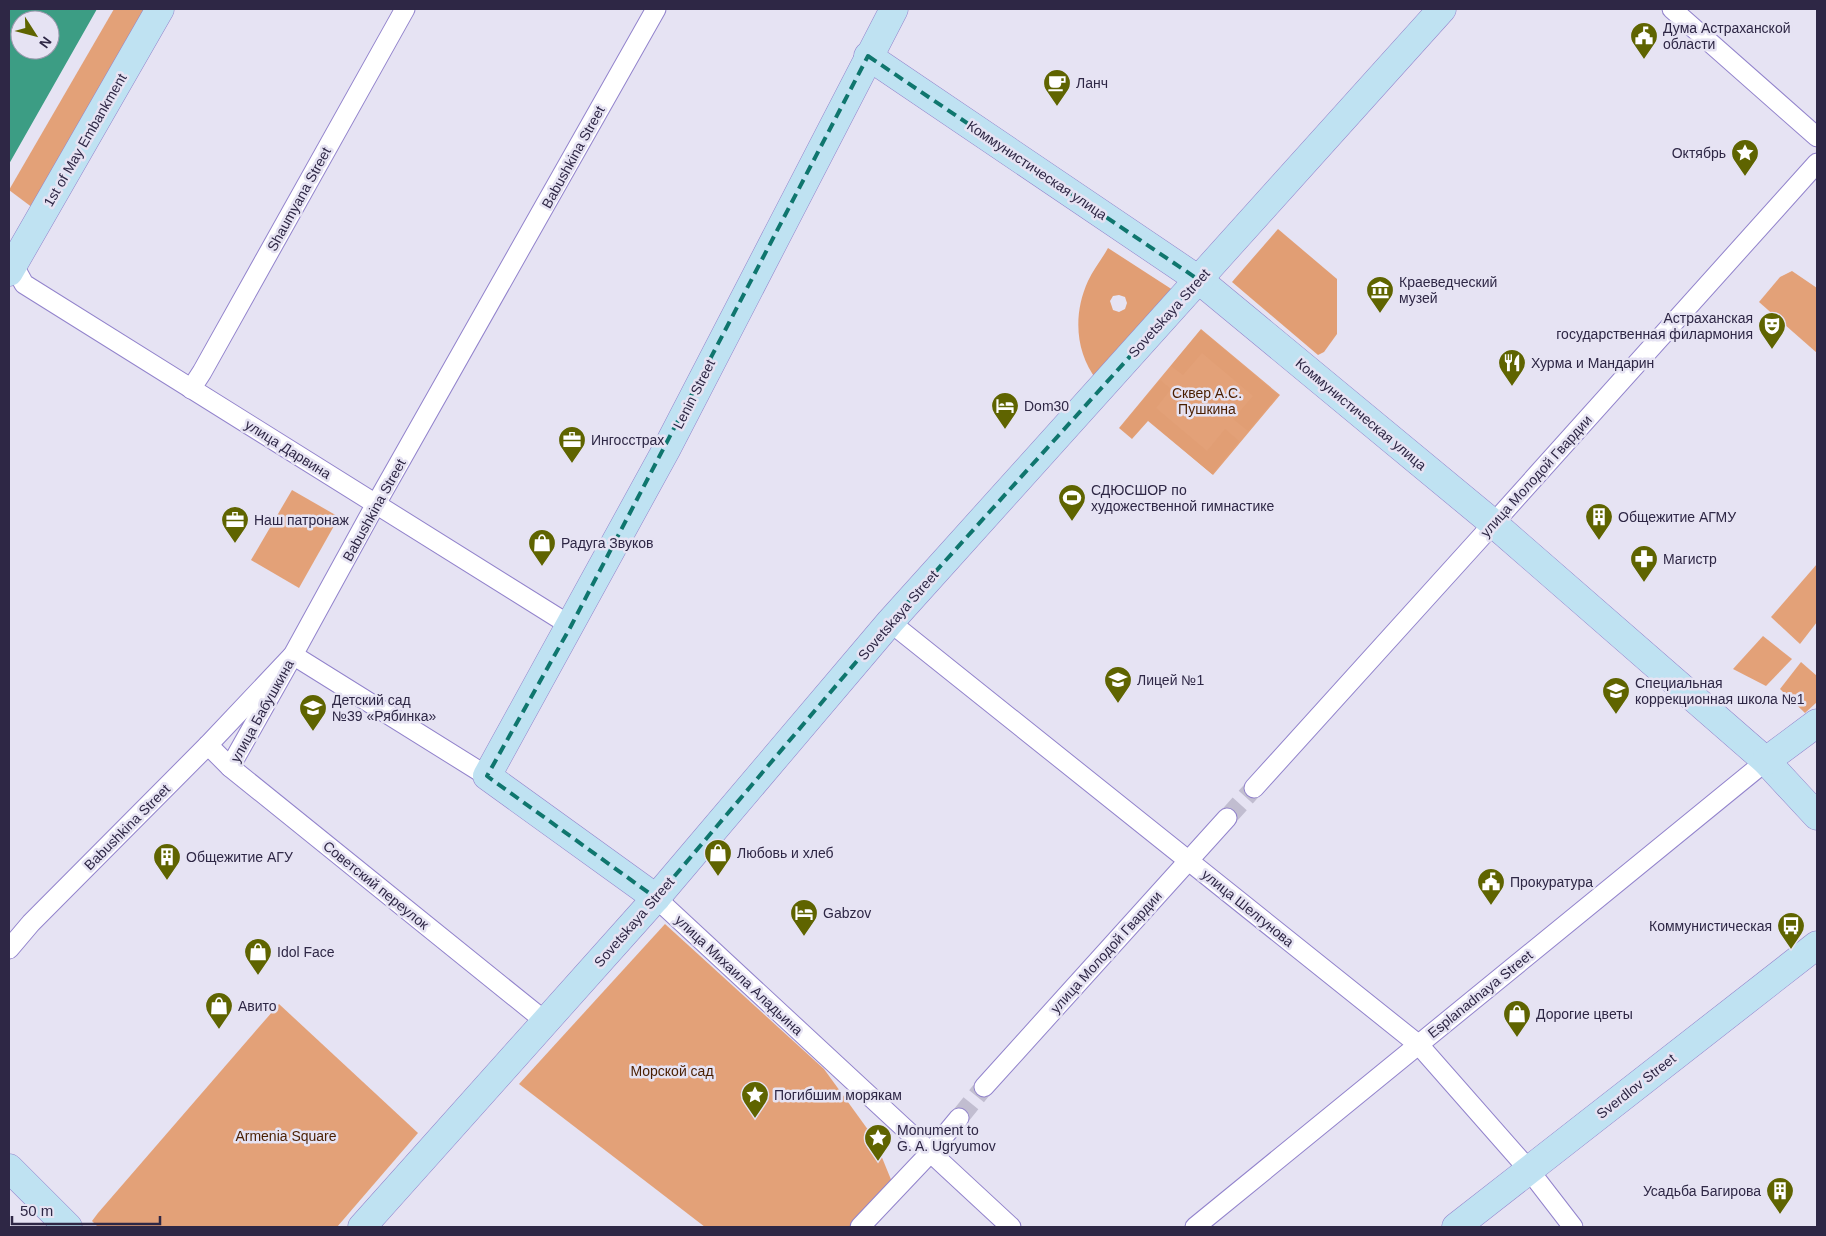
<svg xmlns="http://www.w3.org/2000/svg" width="1826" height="1236" font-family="Helvetica,sans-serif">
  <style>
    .green { fill: #e3a178 }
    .forest { fill: #e19e74; fill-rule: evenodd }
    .water { fill: #3c9d84; fill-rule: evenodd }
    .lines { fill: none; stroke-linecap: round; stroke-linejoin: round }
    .street-tunnel { stroke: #c1bdd0; stroke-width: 19; stroke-dasharray: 19 9; stroke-linecap: butt }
    .street-casing { stroke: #9283cc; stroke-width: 21 }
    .secondary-casing { stroke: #9283cc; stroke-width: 29 }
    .street { stroke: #fff; stroke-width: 19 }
    .secondary { stroke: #bfe2f2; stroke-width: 28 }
    .marked { fill: none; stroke: #0f766e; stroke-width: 4; stroke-dasharray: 10 6; stroke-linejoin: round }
    .labels { text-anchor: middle; stroke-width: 5; stroke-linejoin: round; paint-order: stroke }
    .poi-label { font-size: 14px; fill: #2e2745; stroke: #e6e3f3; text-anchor: start }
    .street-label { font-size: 14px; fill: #2e2745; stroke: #e6e3f3 }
    .park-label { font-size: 14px; fill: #491e00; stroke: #e6e3f3 }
  </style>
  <rect width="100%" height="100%" fill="#e6e3f3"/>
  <g class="green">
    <polygon points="114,9 150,9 33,208 9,190"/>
    <polygon points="1792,271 1817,288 1817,353 1759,302 1780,277"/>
    <polygon points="1201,329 1280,395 1213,475 1148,421 1132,439 1119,428"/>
    <polygon points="292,490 339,517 299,588 251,560"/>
    <polygon points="1817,564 1817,622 1800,644 1771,617"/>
    <polygon points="1763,636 1792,659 1766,686 1733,669"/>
    <polygon points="1801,662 1817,676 1817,702 1805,713 1780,689"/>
    <polygon points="665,924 824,1069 874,1138 892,1182 851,1227 705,1227 519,1084"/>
    <polygon points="279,1004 418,1133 337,1227 98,1227 92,1221 98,1213"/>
  </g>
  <g class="forest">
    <polygon points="1278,229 1337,279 1337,334 1324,352 1318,355 1232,282"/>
    <path d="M1108,248l68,44 -79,88c-22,-28 -24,-66 -9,-99 5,-11 14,-22 20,-33zM1119,295l6,2 2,6 -2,6 -6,3 -6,-2 -3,-9 3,-5z"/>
    <polygon points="1201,330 1278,395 1248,431 1233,419 1253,396 1202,353 1183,375 1171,366"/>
    <polygon points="1160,380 1171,389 1156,408 1207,451 1225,429 1239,441 1212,474 1148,420 1132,438 1120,428"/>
  </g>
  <path class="water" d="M9,9h88l-88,155zM20,20h30v30h-30z"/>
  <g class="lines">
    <g class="street-tunnel">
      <polyline points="1227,818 1254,788"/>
      <polyline points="959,1118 984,1087"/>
    </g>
    <defs>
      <g id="street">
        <polyline points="1672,9 1817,137"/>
        <polyline points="13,264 24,284 571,626"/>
        <polyline points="191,389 202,372 405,9"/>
        <polyline points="890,622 1419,1045 1529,1170 1573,1227"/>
        <polyline points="208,745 230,767 546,1022"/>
        <polyline points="230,767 293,655 487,776"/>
        <polyline points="1254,788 1483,535 1817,163"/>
        <polyline points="656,898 1011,1227"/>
        <polyline points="9,949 31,923 208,745 293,655 372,511 656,9"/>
        <polyline points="984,1087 1227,818"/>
        <polyline points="860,1227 930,1153 959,1118"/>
        <polyline points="1195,1227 1766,761"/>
      </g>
      <g id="secondary">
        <polyline points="868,56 1199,280 1494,524 1766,761 1817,816"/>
        <polyline points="9,272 160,9"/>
        <polyline points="1766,761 1817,723"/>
        <polyline points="656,898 487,776 666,450 894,9"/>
        <polyline points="9,1168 68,1227"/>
        <polyline points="362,1227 656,898 890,622 1442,9"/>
        <polyline points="1456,1227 1817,945"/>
      </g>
    </defs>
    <use href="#street" class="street-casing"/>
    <use href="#secondary" class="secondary-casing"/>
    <use href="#street" class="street"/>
    <use href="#secondary" class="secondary"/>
  </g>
  <path class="marked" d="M868,56l331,224 -309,342 -234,276 -169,-122 84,-150z"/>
  <defs>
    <symbol id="civic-pin" viewBox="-11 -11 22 30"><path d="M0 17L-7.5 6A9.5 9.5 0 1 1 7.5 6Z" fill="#5f6400" stroke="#e6e3f3"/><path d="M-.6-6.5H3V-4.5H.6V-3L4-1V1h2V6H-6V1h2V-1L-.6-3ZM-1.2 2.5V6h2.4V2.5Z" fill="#fff"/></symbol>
    <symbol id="cafe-pin" viewBox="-11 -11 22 30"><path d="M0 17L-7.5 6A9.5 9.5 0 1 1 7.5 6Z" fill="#5f6400" stroke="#e6e3f3"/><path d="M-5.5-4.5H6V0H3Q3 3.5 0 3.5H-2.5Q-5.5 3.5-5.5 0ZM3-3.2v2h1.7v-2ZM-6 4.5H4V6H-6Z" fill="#fff"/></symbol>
    <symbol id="sight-pin" viewBox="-11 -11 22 30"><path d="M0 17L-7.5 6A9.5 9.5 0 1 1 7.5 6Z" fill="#5f6400" stroke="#e6e3f3"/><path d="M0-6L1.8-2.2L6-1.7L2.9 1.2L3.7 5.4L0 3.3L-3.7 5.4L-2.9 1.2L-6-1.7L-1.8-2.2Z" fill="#fff"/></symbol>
    <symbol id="museum-pin" viewBox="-11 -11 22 30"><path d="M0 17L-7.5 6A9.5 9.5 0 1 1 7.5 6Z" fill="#5f6400" stroke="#e6e3f3"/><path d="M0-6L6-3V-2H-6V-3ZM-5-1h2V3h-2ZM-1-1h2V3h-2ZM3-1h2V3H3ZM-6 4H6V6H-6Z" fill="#fff"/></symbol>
    <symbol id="theatre-pin" viewBox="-11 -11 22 30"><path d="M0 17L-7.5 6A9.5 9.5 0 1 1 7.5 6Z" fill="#5f6400" stroke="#e6e3f3"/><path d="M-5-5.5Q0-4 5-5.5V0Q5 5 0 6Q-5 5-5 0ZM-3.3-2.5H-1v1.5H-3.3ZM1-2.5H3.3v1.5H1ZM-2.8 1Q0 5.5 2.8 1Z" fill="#fff"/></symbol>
    <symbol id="restaurant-pin" viewBox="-11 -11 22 30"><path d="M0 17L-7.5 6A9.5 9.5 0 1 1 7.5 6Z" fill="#5f6400" stroke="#e6e3f3"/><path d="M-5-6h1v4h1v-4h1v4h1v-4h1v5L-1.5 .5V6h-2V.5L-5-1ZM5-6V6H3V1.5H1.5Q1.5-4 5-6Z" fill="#fff"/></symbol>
    <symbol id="hotel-pin" viewBox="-11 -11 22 30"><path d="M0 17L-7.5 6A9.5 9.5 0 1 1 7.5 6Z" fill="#5f6400" stroke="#e6e3f3"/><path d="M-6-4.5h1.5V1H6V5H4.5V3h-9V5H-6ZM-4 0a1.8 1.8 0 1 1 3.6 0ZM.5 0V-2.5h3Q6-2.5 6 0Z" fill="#fff"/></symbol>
    <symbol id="office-pin" viewBox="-11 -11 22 30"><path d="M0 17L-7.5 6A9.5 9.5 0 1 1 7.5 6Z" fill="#5f6400" stroke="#e6e3f3"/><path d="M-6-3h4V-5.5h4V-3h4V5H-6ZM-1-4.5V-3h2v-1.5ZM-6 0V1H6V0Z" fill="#fff"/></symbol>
    <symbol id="stadium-pin" viewBox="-11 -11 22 30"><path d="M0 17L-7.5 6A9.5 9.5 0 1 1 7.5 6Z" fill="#5f6400" stroke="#e6e3f3"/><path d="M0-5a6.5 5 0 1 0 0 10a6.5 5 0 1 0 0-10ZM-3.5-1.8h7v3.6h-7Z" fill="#fff"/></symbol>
    <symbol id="building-pin" viewBox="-11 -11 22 30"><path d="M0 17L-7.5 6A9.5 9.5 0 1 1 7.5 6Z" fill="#5f6400" stroke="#e6e3f3"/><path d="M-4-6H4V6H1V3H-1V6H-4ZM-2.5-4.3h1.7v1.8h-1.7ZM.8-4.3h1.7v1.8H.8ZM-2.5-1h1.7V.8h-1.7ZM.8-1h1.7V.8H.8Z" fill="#fff"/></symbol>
    <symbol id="shop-pin" viewBox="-11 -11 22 30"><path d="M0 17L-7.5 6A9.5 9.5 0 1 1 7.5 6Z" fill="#5f6400" stroke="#e6e3f3"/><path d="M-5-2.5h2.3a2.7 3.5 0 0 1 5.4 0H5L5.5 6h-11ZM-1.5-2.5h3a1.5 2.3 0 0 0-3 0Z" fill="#fff"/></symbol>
    <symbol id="pharmacy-pin" viewBox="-11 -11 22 30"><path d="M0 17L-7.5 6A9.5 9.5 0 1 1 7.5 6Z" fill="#5f6400" stroke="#e6e3f3"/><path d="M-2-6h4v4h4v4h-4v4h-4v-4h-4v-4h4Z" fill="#fff"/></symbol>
    <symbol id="school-pin" viewBox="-11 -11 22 30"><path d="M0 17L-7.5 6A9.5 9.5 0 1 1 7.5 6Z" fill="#5f6400" stroke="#e6e3f3"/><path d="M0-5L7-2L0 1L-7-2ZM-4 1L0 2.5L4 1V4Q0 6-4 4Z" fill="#fff"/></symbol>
    <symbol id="bus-pin" viewBox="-11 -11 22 30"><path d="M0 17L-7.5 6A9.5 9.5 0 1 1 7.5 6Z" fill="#5f6400" stroke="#e6e3f3"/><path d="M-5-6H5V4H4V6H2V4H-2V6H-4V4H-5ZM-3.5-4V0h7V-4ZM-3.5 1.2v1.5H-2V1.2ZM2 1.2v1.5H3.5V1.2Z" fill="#fff"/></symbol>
  </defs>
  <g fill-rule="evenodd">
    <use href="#civic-pin" x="1628" y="20" width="32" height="43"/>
    <use href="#cafe-pin" x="1041" y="67" width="32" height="43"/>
    <use href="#sight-pin" x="1729" y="137" width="32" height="43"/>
    <use href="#museum-pin" x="1364" y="274" width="32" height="43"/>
    <use href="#theatre-pin" x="1756" y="310" width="32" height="43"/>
    <use href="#restaurant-pin" x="1496" y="347" width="32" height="43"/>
    <use href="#hotel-pin" x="989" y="390" width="32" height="43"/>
    <use href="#office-pin" x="556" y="424" width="32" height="43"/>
    <use href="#stadium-pin" x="1056" y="482" width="32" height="43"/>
    <use href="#building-pin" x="1583" y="501" width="32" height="43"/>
    <use href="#office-pin" x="219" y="504" width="32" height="43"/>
    <use href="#shop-pin" x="526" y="527" width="32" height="43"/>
    <use href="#pharmacy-pin" x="1628" y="543" width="32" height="43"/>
    <use href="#school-pin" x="1102" y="664" width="32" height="43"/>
    <use href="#school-pin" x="1600" y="675" width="32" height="43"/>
    <use href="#school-pin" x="297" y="692" width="32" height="43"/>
    <use href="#shop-pin" x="702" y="837" width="32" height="43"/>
    <use href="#building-pin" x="151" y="841" width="32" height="43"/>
    <use href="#civic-pin" x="1475" y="866" width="32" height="43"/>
    <use href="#hotel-pin" x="788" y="897" width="32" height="43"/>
    <use href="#bus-pin" x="1775" y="910" width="32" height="43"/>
    <use href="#shop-pin" x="242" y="936" width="32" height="43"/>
    <use href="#shop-pin" x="203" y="990" width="32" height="43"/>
    <use href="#shop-pin" x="1501" y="998" width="32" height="43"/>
    <use href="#sight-pin" x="739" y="1079" width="32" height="43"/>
    <use href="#sight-pin" x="862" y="1122" width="32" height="43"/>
    <use href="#building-pin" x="1764" y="1175" width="32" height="43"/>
  </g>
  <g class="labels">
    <g class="poi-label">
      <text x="1663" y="33">Дума Астраханской<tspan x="1663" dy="16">области</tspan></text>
      <text x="1076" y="88">Ланч</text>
      <text x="1726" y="158" text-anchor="end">Октябрь</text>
      <text x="1399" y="287">Краеведческий<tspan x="1399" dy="16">музей</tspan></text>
      <text x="1753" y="323" text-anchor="end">Астраханская<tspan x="1753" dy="16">государственная филармония</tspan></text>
      <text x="1531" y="368">Хурма и Мандарин</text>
      <text x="1024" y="411">Dom30</text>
      <text x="591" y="445">Ингосстрах</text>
      <text x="1091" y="495">СДЮСШОР по<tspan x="1091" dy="16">художественной гимнастике</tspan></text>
      <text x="1618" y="522">Общежитие АГМУ</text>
      <text x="254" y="525">Наш патронаж</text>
      <text x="561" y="548">Радуга Звуков</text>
      <text x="1663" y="564">Магистр</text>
      <text x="1137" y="685">Лицей №1</text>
      <text x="1635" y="688">Специальная<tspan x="1635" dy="16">коррекционная школа №1</tspan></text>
      <text x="332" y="705">Детский сад<tspan x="332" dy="16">№39 «Рябинка»</tspan></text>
      <text x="737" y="858">Любовь и хлеб</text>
      <text x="186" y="862">Общежитие АГУ</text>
      <text x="1510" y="887">Прокуратура</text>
      <text x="823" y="918">Gabzov</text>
      <text x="1772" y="931" text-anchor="end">Коммунистическая</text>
      <text x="277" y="957">Idol Face</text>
      <text x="238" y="1011">Авито</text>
      <text x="1536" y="1019">Дорогие цветы</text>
      <text x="774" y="1100">Погибшим морякам</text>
      <text x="897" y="1135">Monument to<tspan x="897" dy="16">G. A. Ugryumov</tspan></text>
      <text x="1761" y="1196" text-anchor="end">Усадьба Багирова</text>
    </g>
    <g class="street-label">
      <text transform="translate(85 140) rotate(-60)" y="5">1st of May Embankment</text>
      <text transform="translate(573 157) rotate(-61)" y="5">Babushkina Street</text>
      <text transform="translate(1037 170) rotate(34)" y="5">Коммунистическая улица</text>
      <text transform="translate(299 199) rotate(-61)" y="5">Shaumyana Street</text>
      <text transform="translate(1169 313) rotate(-48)" y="5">Sovetskaya Street</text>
      <text transform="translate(694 394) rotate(-63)" y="5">Lenin Street</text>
      <text transform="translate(1361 414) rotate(40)" y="5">Коммунистическая улица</text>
      <text transform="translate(288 449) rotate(32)" y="5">улица Дарвина</text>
      <text transform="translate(1536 476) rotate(-48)" y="5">улица Молодой Гвардии</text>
      <text transform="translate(374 510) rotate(-61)" y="5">Babushkina Street</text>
      <text transform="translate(898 615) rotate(-49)" y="5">Sovetskaya Street</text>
      <text transform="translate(262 711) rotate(-61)" y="5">улица Бабушкина</text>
      <text transform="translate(127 827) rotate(-45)" y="5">Babushkina Street</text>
      <text transform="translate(376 885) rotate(39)" y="5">Советский переулок</text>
      <text transform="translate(1248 908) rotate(39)" y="5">улица Шелгунова</text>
      <text transform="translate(634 922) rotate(-49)" y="5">Sovetskaya Street</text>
      <text transform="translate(1106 952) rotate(-48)" y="5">улица Молодой Гвардии</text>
      <text transform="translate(739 975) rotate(43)" y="5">улица Михаила Аладьина</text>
      <text transform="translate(1480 994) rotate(-39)" y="5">Esplanadnaya Street</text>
      <text transform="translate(1636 1086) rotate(-38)" y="5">Sverdlov Street</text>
    </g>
    <g class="park-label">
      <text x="1207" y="398">Сквер А.С.<tspan x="1207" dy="16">Пушкина</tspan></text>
      <text x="672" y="1076">Морской сад</text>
      <text x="286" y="1141">Armenia Square</text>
    </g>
  </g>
  <rect width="1826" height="1236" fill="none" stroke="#2e2745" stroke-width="20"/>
  <g transform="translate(35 35) rotate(126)"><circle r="24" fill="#e6e3f3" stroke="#9c98ad"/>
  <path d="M0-4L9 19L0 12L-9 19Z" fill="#5f6400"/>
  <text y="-8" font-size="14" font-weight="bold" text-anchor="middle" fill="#2e2745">N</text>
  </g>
  <path d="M12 1216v8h148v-8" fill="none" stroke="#2e2745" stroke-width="2.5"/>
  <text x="20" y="1216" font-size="15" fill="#2e2745" stroke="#e6e3f3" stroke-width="4" paint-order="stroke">50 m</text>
</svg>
